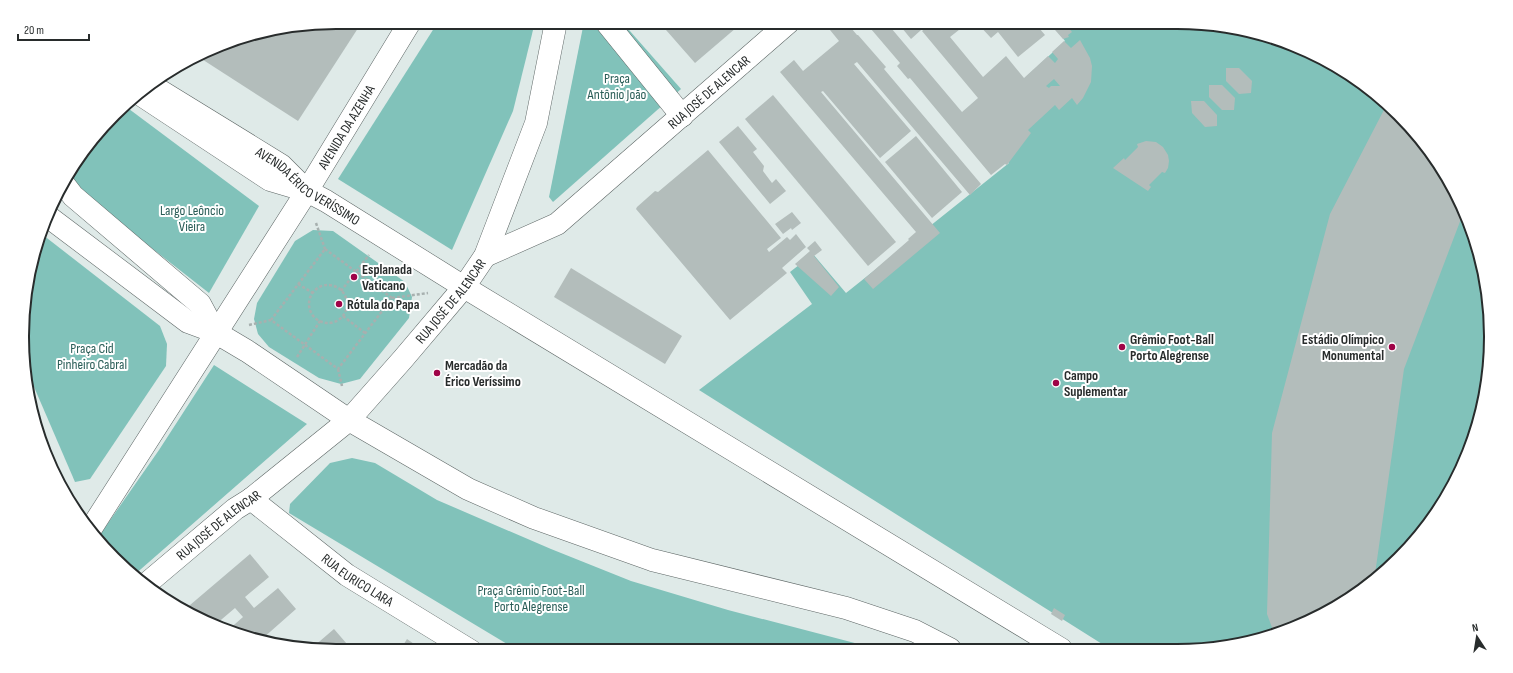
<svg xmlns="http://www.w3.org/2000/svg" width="1513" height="673" font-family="'Sofia Sans Condensed',sans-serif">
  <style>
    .green { fill: #81c2ba }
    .building { fill: #b3bdbb; fill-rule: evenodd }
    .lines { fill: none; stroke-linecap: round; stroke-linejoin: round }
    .minor-casing { stroke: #5d6665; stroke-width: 23 }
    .major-casing { stroke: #5d6665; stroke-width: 23 }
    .path { stroke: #a7b0af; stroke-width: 2.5; stroke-dasharray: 3 2; stroke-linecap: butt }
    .minor { stroke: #fff; stroke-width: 22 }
    .major { stroke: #fff; stroke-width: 22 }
    .poi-dot { fill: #9f0347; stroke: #fff; stroke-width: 1.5 }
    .labels { text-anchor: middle; stroke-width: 4; stroke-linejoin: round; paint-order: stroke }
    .park-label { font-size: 14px; fill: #285c56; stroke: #fff }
    .street-label { font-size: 14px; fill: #282c2c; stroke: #fff }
    .poi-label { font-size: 14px; font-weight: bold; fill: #282c2c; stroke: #fff; text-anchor: start }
    .rim { fill: none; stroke: #282c2c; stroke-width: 2 }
  </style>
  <rect width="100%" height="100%" fill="#dfeae8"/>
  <g class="green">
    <polygon points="438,22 535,22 513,111 452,250 338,179"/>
    <polygon points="584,22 622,22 681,89 553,202 549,197"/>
    <polygon points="1050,22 1177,22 1278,39 1334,64 1384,100 1426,145 1459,198 1480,255 1490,316 1488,378 1474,438 1426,528 1368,586 1297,627 1218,648 1110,649 699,390 812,304 790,272 813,254 846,293 1009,163 973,126 1065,41"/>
    <polygon points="125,106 259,206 209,293 80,192 68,175"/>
    <polygon points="313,230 333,231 405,282 412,297 409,318 360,379 341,384 319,378 269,347 258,334 254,319 257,303 295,241"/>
    <polygon points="43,235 160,326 167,344 166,366 90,479 75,482 25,366 22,336 28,275"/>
    <polygon points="214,365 307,424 133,576 129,573 99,536 159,450"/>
    <polygon points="352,458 375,463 437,500 551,549 631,581 728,610 870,647 876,649 517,650 289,513 290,504 330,463"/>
  </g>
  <g class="building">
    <polygon points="336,22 362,22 298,121 197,56 235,39"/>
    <polygon points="659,22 743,22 695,63"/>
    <polygon points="839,22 846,22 857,35 858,35 886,67 884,69 981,184 970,195 857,62 854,64 911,131 880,158 823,91 821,92 940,233 873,289 864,279 909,240 908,239 916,232 780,72 794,60 803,71 839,41 830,30"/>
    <path d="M865,22h21l76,90 16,-14 -56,-67 11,-9h36l-19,15 33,40 23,-21 18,22 24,-22 7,7 3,-4 -6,-7 12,-11 7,7 9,-8 10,18 2,8 -1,16 -8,16 -6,7 -5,-7 -13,12 -4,-5 -27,25 3,3 -24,32 -2,-1 -14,11 -81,-97 -2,1 -11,-13 3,-3zM1054,79l6,7h-9l-2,2 -3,-2z"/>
    <polygon points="897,22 930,22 911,39"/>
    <polygon points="980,22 1034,22 1045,35 1018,57 998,32 991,38 978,24"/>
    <polygon points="1048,22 1064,22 1072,32 1068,35 1069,37 1063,39"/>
    <polygon points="1226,68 1239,68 1252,81 1251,93 1239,94 1226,81"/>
    <polygon points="1209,85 1222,85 1235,98 1234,110 1222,110 1209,97"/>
    <polygon points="773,95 896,242 868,266 745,119"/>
    <polygon points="1191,101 1204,101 1217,115 1217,126 1205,127 1192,113"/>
    <polygon points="1387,104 1426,145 1459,198 1464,211 1404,369 1375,574 1376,578 1368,586 1297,627 1274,633 1267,614 1272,433 1330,214"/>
    <polygon points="738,126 757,149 753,152 764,166 763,171 772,183 776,179 786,191 770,204 719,142"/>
    <polygon points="916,136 962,192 932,218 885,162"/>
    <polygon points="1146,141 1156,142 1163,147 1168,155 1169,161 1168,168 1165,173 1162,172 1149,185 1151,187 1148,191 1113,168 1124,158 1125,160 1138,147 1137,144"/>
    <polygon points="708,150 781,238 767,249 769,252 787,237 790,240 796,234 806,247 782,268 787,273 730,320 636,209 637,207 655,191 658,192"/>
    <polygon points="792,212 801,223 792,230 791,228 783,234 775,224"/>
    <polygon points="815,241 822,250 814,256 839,287 831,296 795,264 810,251 807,248"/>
    <polygon points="571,268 682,336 665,364 554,297"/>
    <polygon points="250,554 269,577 245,597 254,608 278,588 296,609 262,639 235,634 227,631 243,617 235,608 215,625 183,611"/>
    <polygon points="1054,608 1065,615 1062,621 1051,614"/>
    <polygon points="334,629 353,651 336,651 313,647"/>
    <polygon points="407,639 417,646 418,643 423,646 421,651 405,651 406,649 402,647"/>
  </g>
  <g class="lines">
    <defs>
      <g id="minor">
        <polyline points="606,22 682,116"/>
        <polyline points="138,93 270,180 307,191"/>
        <polyline points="63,183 73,196 200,304 215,332"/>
        <path id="s1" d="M485,256l72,-32 232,-202"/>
        <path id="s2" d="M251,499l96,76 124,76"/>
      </g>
      <g id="major">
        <path id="s3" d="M151,85l130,80 26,26 19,10 138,86 597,362"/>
        <polyline points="50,218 188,322 215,332 247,351 349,420 468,489 534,518 652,560 846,608 915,631 950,649"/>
        <path id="s4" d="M92,527l215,-336 103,-169"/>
        <path id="s5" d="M145,585l90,-76 16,-10 98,-79 54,-61 61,-72 21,-31 51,-133 20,-101"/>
      </g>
    </defs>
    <use href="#minor" class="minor-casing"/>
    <use href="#major" class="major-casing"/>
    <g class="path">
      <polyline points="316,223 325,249"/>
      <polygon points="325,249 392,298 338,369 271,320"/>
      <polyline points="298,284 313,293"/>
      <circle cx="328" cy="304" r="19"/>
      <polyline points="341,291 369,255"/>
      <polyline points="392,298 428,293"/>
      <polyline points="343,316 365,333"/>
      <polyline points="249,325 271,320"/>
      <polyline points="297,357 320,321"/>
      <polyline points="338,369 342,386"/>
    </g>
    <use href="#minor" class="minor"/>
    <use href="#major" class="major"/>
  </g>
  <g class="poi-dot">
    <circle cx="354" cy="277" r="4"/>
    <circle cx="339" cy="304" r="4"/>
    <circle cx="1122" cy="347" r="4"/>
    <circle cx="1392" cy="347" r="4"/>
    <circle cx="437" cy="373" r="4"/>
    <circle cx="1056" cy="383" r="4"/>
  </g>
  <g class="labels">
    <g class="park-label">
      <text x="617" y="83">Praça<tspan x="617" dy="16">Antônio João</tspan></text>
      <text x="192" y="215">Largo Leôncio<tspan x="192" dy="16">Vieira</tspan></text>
      <text x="92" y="353">Praça Cid<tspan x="92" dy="16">Pinheiro Cabral</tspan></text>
      <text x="531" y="595">Praça Grêmio Foot-Ball<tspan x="531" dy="16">Porto Alegrense</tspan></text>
    </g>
    <g class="street-label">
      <text dy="5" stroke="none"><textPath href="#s1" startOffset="280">RUA JOSÉ DE ALENCAR</textPath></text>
      <text dy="5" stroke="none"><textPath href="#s4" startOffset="474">AVENIDA DA AZENHA</textPath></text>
      <text dy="5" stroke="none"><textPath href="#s3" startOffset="187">AVENIDA ÉRICO VERÍSSIMO</textPath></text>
      <text dy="5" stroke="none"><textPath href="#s5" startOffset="419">RUA JOSÉ DE ALENCAR</textPath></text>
      <text dy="5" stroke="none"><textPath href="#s5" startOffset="95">RUA JOSÉ DE ALENCAR</textPath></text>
      <text dy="5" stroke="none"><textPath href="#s2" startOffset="134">RUA EURICO LARA</textPath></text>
    </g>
    <g class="poi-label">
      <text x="362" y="274">Esplanada<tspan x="362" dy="16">Vaticano</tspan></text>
      <text x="347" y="309">Rótula do Papa</text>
      <text x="1130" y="344">Grêmio Foot-Ball<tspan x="1130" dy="16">Porto Alegrense</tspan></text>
      <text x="1384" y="344" text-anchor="end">Estádio Olímpico<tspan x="1384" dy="16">Monumental</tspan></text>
      <text x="445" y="370">Mercadão da<tspan x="445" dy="16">Érico Veríssimo</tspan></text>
      <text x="1064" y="380">Campo<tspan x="1064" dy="16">Suplementar</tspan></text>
    </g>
  </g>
  <path d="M0 0H1513V673H0ZM336 29H1177A307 307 0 0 1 1484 336V337A307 307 0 0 1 1177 644H336A307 307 0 0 1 29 337V336A307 307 0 0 1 336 29Z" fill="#fff" fill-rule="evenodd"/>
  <path class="rim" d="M336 29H1177A307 307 0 0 1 1484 336V337A307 307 0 0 1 1177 644H336A307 307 0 0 1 29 337V336A307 307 0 0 1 336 29Z"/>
  <g transform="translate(1477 637) rotate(348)" stroke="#ffffff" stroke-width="3" paint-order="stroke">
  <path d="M0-3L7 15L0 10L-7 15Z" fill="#282c2c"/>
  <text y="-6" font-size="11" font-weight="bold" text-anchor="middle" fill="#282c2c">N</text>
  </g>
  <path d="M18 34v6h71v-6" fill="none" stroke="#282c2c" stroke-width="2"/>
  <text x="24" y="34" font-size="12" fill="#282c2c" stroke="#ffffff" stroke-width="3" paint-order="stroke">20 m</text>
</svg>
